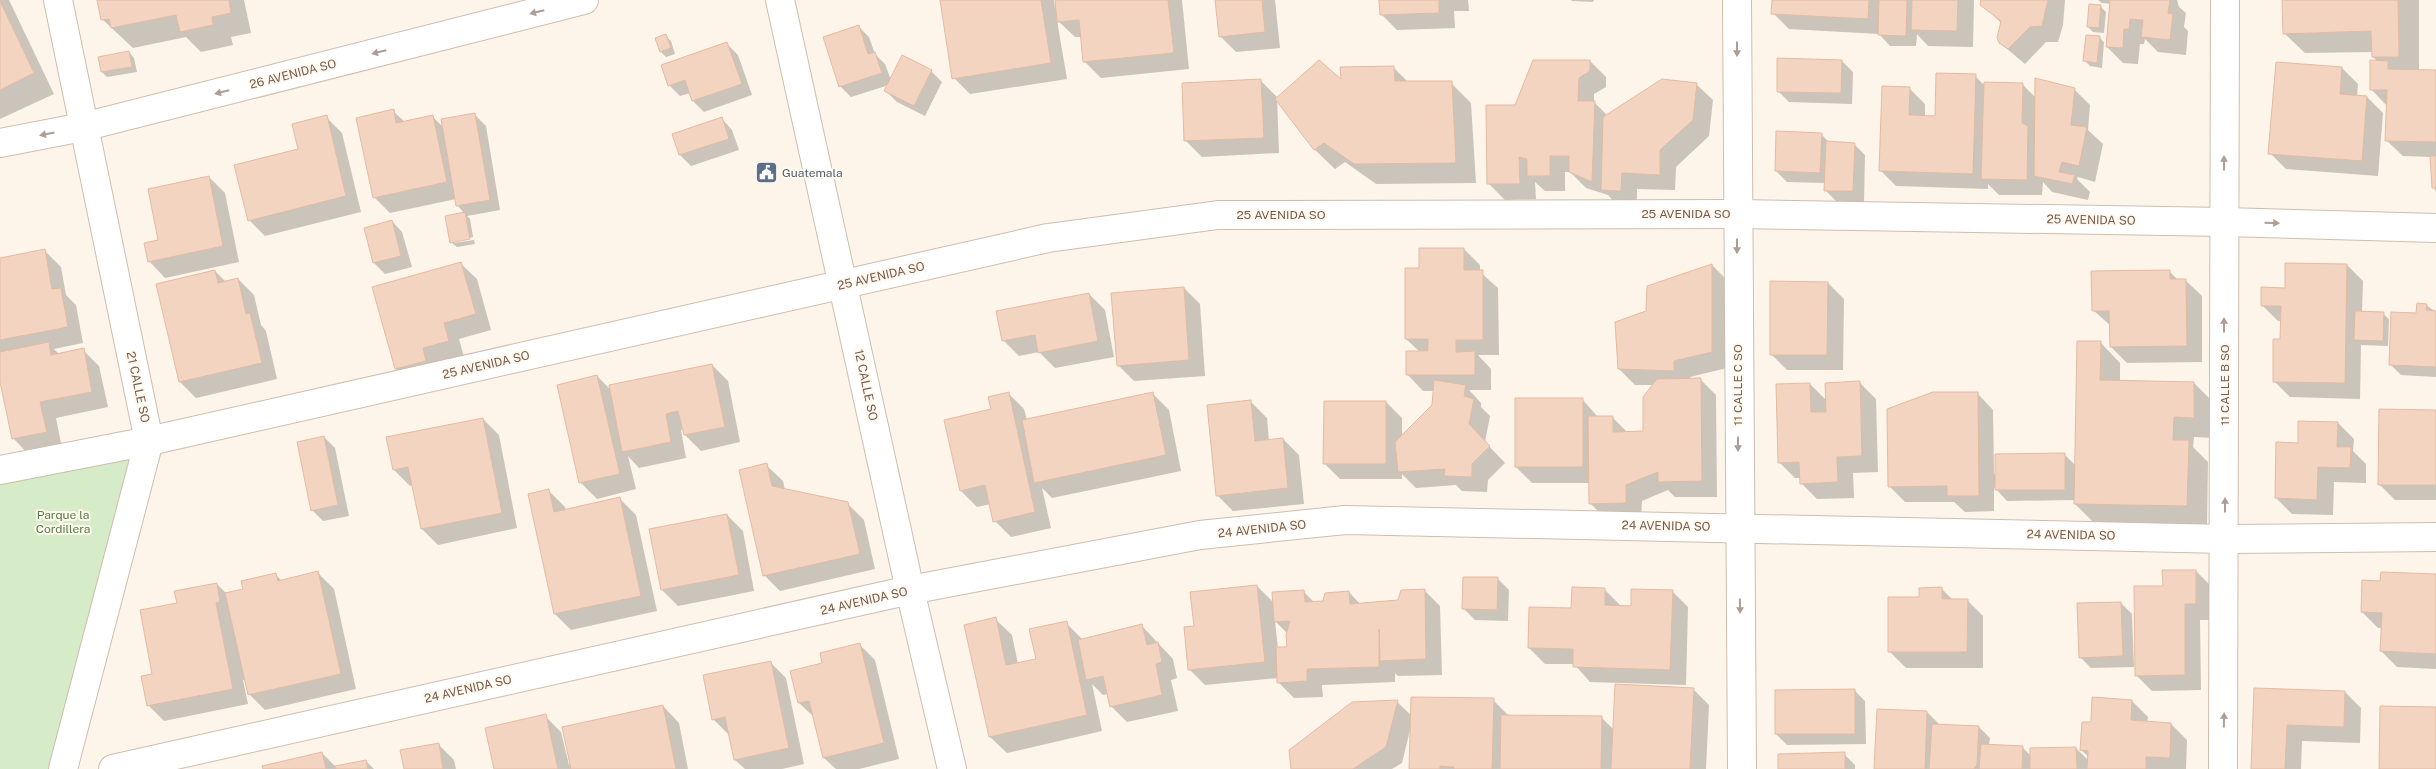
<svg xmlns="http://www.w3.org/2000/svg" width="2436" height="769" font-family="'Public Sans',sans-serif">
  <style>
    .green { fill: #d6ebc7 }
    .shadow { fill: #0003; fill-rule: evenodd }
    .building { fill: #f2d4c1; stroke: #e5baa2 }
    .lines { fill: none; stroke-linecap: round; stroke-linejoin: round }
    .minor-casing { stroke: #cfbdae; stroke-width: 30 }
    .minor { stroke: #fff; stroke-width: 28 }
    .oneway { fill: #ae9d94 }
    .labels { text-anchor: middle; stroke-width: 4; stroke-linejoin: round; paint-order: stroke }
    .street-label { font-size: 12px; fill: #785b4c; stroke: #fff9f0 }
    .service-label { font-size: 12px; fill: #4e5e75; stroke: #fff9f0; text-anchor: start }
    .park-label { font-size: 12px; fill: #557e44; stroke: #fff9f0 }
  </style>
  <rect width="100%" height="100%" fill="#fdf5ea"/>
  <polygon class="green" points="149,441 63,769 0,769 0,470"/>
  <g class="shadow">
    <polygon points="0,0 9,0 54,94 0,119"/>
    <polygon points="99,0 244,0 251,33 231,37 233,45 201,52 186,37 133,48 103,20"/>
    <polygon points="941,0 1054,0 1055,8 1057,7 1057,0 1182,0 1189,69 1101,78 1085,62 1082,37 1075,37 1057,20 1067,79 970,94 954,78"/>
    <polygon points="1217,0 1275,0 1280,48 1236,52 1220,36"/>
    <polygon points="1381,0 1468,0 1469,11 1454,11 1455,28 1397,30 1381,14"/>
    <polygon points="1571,0 1594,0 1593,2 1572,1"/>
    <polygon points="1773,0 1974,0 1973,47 1928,46 1917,34 1916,46 1890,46 1879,34 1789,29 1773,13"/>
    <polygon points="1982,0 2065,0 2063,25 2058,42 2046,42 2025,64 2000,43 2002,24 1982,4"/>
    <polygon points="2098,0 2177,0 2179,7 2186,13 2184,27 2188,31 2186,55 2158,52 2145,39 2144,44 2140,44 2138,64 2123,63 2107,47 2111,4 2102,3"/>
    <polygon points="2284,0 2419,0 2419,70 2436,71 2436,191 2433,187 2432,157 2403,156 2386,140 2387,106 2371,89 2378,62 2373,57 2373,52 2305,53 2284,33"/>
    <polygon points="2100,6 2106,12 2104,33 2093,32 2088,27"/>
    <polygon points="858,26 869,37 875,54 885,64 891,80 903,56 931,71 942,82 925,116 897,102 886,91 889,85 851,97 840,86"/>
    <polygon points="666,36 671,41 675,54 666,57 661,52 656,39"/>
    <polygon points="2099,37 2104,42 2102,68 2090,66 2085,61"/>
    <polygon points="727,44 738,55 752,95 704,112 693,101 690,93 680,96 669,85"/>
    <polygon points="129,52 134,58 137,72 107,77 102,72"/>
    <polygon points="1590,61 1606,77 1606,87 1594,94 1594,102 1608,116 1696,84 1713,100 1709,136 1676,167 1675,190 1637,189 1637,206 1618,206 1608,195 1586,188 1570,172 1565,172 1565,191 1545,191 1535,182 1536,199 1505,200 1489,184 1516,106"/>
    <polygon points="1842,61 1853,72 1852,104 1789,102 1778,91"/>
    <polygon points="1393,67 1409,83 1451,83 1471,103 1476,183 1376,184 1345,162 1335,169 1314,149 1343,82"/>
    <polygon points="2342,68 2358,84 2357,96 2367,97 2383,113 2378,176 2286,169 2270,153"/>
    <polygon points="1975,76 1983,84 2022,84 2036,98 2074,89 2090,105 2088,130 2103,144 2095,182 2078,177 2077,179 2090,192 2088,200 2052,192 2043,182 2042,195 1999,195 1988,184 1988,189 1896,186 1880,170 1909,88 1925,104 1925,117 1936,117"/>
    <polygon points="1261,81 1277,97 1279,153 1202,157 1186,141"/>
    <polygon points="393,111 405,122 432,116 444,128 475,115 486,126 500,210 467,216 470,219 473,237 454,241 454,243 474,240 475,244 457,247 451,242 447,217 465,214 457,205 456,199 390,213 374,197"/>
    <polygon points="326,117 342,133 361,212 265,236 249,220 299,150"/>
    <polygon points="722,119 732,130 739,150 691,166 680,155 673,135"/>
    <polygon points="1821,134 1830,143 1854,144 1865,155 1864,202 1836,201 1825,190 1825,183 1787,182 1776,171"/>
    <polygon points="209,177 225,193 239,262 165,278 149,261 160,241"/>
    <polygon points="392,221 402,232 412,267 385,274 374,263"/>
    <polygon points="1464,249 1480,265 1480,272 1498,288 1499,355 1478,355 1491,369 1491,390 1469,390 1481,403 1481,407 1490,416 1485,442 1505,463 1488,480 1487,492 1462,491 1456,485 1416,488 1402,474 1402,479 1340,479 1324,463 1386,402 1402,418 1402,437 1433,406 1434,391 1423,391 1407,374 1420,352 1406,339 1420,269"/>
    <polygon points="45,251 61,267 66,295 76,305 83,343 54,349 60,355 83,350 99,366 108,407 56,418 62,448 29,455 13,438 0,376 0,259"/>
    <polygon points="460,263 477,279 491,330 459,339 464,357 412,385 396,369"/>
    <polygon points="1712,265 1728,281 1727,368 1690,377 1690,379 1700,379 1716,395 1717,497 1675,497 1668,490 1642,501 1641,519 1606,519 1590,503 1590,483 1532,483 1516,467 1582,399 1598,417 1612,417 1628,433 1645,433 1654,385 1635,385 1619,369 1647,312 1648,287"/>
    <polygon points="2347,265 2363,281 2362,313 2383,314 2389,319 2388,346 2361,345 2360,399 2290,397 2274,381 2281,341 2282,321 2278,321 2262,305 2286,289"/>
    <polygon points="215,271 226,282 238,279 254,295 261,325 266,331 277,379 196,398 180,382"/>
    <polygon points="2169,271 2178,280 2185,280 2202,296 2202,362 2127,363 2111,347 2111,326 2093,310"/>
    <polygon points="1828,283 1844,299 1843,370 1787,370 1771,354"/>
    <polygon points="1184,288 1200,304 1205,376 1134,381 1118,365"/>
    <polygon points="1089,294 1105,310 1114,357 1055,368 1039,352 1019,356 1003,340"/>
    <polygon points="2426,305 2436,312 2436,377 2401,375 2390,364 2417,314"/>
    <polygon points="2100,342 2120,363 2120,382 2194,383 2214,403 2214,438 2194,437 2193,447 2208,462 2207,526 2095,524 2075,504 2075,500 2007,501 1994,487 1994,511 1965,512 1954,502 1905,502 1889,486 1977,393 1993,410 1994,474 2064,454 2076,466"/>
    <polygon points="712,365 728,381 740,442 701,451 685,435 684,429 681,430 686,458 639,468 628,456 636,489 597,499 581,483 597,376 611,390"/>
    <polygon points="1860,383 1876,399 1878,472 1853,473 1854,498 1817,499 1801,483 1801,478 1795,478 1779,462 1810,384 1827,401"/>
    <polygon points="1008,393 1024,409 1027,420 1153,394 1169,410 1181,471 1052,498 1042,488 1051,528 1011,537 995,521 991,504 977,507 961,491 946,421 992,410"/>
    <polygon points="1251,402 1267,418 1269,441 1283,439 1299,455 1304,504 1233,511 1217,495"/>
    <polygon points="2436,411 2436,500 2395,500 2379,484"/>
    <polygon points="483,419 499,435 517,528 438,545 422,529 413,485 410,486 394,470"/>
    <polygon points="2338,423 2354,439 2353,451 2366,464 2366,483 2334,482 2333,515 2292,514 2276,498 2299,444"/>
    <polygon points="324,437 335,448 349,516 323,521 312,510"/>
    <polygon points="766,465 783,481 785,490 848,504 864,520 875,569 780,591 764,575"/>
    <polygon points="549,491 565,507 566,510 620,499 636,515 657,611 571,630 555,614"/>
    <polygon points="727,515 743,531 754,591 678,606 662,590"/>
    <polygon points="2196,571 2212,587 2212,620 2200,620 2201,690 2152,691 2136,675 2164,587"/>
    <polygon points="318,573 334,589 356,689 265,710 249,694 245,679 243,680 248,704 164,721 148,705 154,675 178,604 217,584 226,593 245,590 275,574 282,581"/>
    <polygon points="2436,576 2436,669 2397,667 2381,651 2383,628 2378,628 2362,612 2382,582"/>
    <polygon points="1498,579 1509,590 1508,621 1475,620 1464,609"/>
    <path d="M1257,586l17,17 29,-12 12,12 9,-1 25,-10 12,13 38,-4 25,-11 16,16 2,69 -44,1 -3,-3v9l-73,3 1,12 -29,1 -16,-16v-4l-73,7 -16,-16 6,-42zM1275,621l13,13v14l-10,1z"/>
    <polygon points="1942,589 1953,600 1967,600 1983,616 1983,668 1906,668 1890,652 1921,598"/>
    <polygon points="1605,590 1621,606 1632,607 1672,591 1688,607 1686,685 1590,682 1574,664 1545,664 1529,648 1572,610"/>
    <polygon points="2121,603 2132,614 2134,667 2091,668 2080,657"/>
    <polygon points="995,619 1012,635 1018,664 1037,660 1066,623 1083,640 1142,626 1173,659 1177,678 1171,680 1178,711 1127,722 1111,706 1108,694 1103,695 1092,684 1102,731 1007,753 990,737"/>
    <polygon points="859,644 875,660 899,759 859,769 836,769 824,758 815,718 799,703 823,664"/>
    <polygon points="770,662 786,678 804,764 782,769 745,769 735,760 729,735 713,719"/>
    <polygon points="1693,689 1709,705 1706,769 1410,769 1410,730 1402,763 1392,769 1292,769 1397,702 1412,716 1493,700 1509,716 1601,717 1614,730"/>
    <polygon points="2255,689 2345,692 2361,708 2360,743 2302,741 2301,769 2252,769"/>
    <polygon points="1854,690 1865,701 1866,744 1787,745 1776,734"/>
    <polygon points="2132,701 2148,717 2147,723 2171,724 2187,740 2186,769 1876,769 1927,712 1940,725 1979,727 1990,738 1989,745 2022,747 2031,756 2076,748 2089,761 2089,757 2081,750 2092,724"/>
    <polygon points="663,706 679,723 688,769 495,769 545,716 561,732 569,765"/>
    <polygon points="438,744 454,760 456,769 405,769"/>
    <polygon points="322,753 336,767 366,761 374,769 264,769"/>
    <polygon points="1844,754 1855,765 1855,769 1779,769"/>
  </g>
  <g class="building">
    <polygon points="97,0 229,0 231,13 212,17 213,25 180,32 176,15 111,28 109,19 101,20"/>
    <polygon points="940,0 1041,0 1051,63 952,79"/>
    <polygon points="1055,0 1168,0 1174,53 1083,62 1079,20 1057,22"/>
    <polygon points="1215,0 1262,0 1265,32 1219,37"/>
    <polygon points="1379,0 1439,0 1439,13 1380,15"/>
    <polygon points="1772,0 1869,0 1868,19 1771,14"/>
    <polygon points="1879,0 1907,0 1906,36 1878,35"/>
    <polygon points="1912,0 1958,0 1957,31 1911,30"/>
    <polygon points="1981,0 2048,0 2042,26 2030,27 2008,49 1999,43 1997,38 2001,21 1980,5"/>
    <polygon points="2110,0 2170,0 2168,13 2173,14 2170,40 2141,37 2143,20 2130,19 2129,29 2124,29 2123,48 2106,47"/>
    <polygon points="2282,0 2398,0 2399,57 2372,57 2371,31 2283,34"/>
    <polygon points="0,1 34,73 0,90"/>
    <polygon points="2089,4 2101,5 2099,28 2087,27"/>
    <polygon points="859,25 868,54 875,52 882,73 839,87 823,37"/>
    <polygon points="666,34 671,48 660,52 655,38"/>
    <polygon points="2086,35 2100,36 2097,63 2083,61"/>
    <polygon points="727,42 742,84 692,101 685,80 668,86 661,65"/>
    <polygon points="129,51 132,67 101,72 98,57"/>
    <polygon points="902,55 932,70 914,106 884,91"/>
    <polygon points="1777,58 1842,60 1841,93 1777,92"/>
    <polygon points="1319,60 1341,79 1340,67 1394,66 1395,81 1452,81 1456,163 1354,164 1324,143 1314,150 1275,99"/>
    <polygon points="1533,60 1590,60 1590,71 1579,78 1578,101 1595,101 1592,182 1569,172 1569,156 1550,156 1550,176 1527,176 1527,159 1519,157 1520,184 1487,184 1486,105 1515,105"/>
    <polygon points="2370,60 2388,61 2388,69 2436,70 2436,142 2385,141 2387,90 2370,90"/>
    <polygon points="2276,62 2342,67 2340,94 2367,96 2362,161 2268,154"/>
    <polygon points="1936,73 1976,74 1973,174 1879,171 1882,86 1910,87 1909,115 1935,116"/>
    <polygon points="2035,78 2075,88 2071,125 2087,127 2079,166 2062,162 2059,172 2075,175 2072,184 2034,176"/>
    <polygon points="1261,79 1264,138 1184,141 1182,83"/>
    <polygon points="1662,79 1697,83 1693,120 1660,150 1660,175 1622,173 1621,191 1601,190 1603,117"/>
    <polygon points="1984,82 2023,83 2022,123 2028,126 2027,180 1981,179"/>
    <polygon points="394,109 396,123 433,115 447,182 373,198 356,118"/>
    <polygon points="475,113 490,200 456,206 441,119"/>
    <polygon points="327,115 346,196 248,221 234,165 298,149 292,124"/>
    <polygon points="722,117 729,139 679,155 672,134"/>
    <polygon points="1776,131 1822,133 1820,173 1775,171"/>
    <polygon points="1826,141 1855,143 1853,191 1824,191"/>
    <polygon points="2430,156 2436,156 2436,188 2432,188"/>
    <polygon points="209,176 223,246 148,262 144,243 158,240 148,189"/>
    <polygon points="465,212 470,239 450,243 445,216"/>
    <polygon points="392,220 401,256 373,263 364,228"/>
    <polygon points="1419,248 1464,248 1464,270 1483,270 1483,340 1456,340 1456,352 1475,351 1475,375 1406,375 1406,351 1428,351 1428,339 1405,339 1405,268 1419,268"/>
    <polygon points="45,249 52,289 61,288 68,327 0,340 0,258"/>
    <polygon points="461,262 476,314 444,323 449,341 423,348 426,361 395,369 372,287"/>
    <polygon points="2285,263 2347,264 2345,383 2273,382 2273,339 2280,339 2281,306 2261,306 2261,287 2285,288"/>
    <polygon points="1712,264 1712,352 1674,361 1674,371 1618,369 1615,322 1646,311 1647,286"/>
    <polygon points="215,270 218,283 238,278 246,314 250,313 262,363 179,382 156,284"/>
    <polygon points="2170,270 2170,279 2186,279 2187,346 2110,347 2109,311 2092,311 2091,271"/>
    <polygon points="1770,281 1828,282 1827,355 1770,355"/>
    <polygon points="1184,287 1189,360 1117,366 1111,293"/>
    <polygon points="1089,293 1098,341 1038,353 1035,335 1002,341 996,311"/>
    <polygon points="2417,303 2427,304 2426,310 2436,311 2436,367 2389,365 2391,312 2416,313"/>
    <polygon points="2355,311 2384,312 2383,341 2354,340"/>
    <polygon points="2077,341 2101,341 2100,380 2194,382 2194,418 2174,417 2173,440 2189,440 2187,506 2074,504"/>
    <polygon points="49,342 51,355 84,348 92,392 40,402 47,432 12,439 0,382 0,352"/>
    <polygon points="712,364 725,427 684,435 678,411 666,414 671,442 622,452 609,385"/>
    <polygon points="597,375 620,474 579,483 557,385"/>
    <polygon points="1701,378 1702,481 1658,482 1658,472 1626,485 1626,503 1589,504 1588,416 1613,416 1613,432 1643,431 1643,397 1657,379"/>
    <polygon points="1434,380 1466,385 1464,396 1474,399 1469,424 1490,446 1472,464 1472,477 1444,476 1445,469 1398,472 1395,442 1432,405"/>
    <polygon points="1860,381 1862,456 1837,457 1838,482 1800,484 1799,462 1778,463 1776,384 1810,383 1811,412 1826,412 1825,383"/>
    <polygon points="1009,392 1035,512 993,522 985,485 960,491 944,420 991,409 988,397"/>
    <polygon points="1153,392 1166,455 1034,483 1022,420"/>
    <polygon points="1933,392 1978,392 1979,496 1947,496 1947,486 1888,487 1887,409"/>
    <rect x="1515" y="398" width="68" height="69"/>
    <polygon points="1251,400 1255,441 1283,438 1288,488 1216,496 1207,405"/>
    <polygon points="1324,401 1386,401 1386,464 1323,464"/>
    <polygon points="2379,409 2436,410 2436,485 2378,485"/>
    <polygon points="483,418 502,513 421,529 408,467 393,470 386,437"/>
    <polygon points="2298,421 2338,422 2337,447 2351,447 2350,468 2318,467 2317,500 2275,498 2276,442 2298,443"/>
    <polygon points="324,436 338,505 311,511 297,442"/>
    <polygon points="2065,453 2065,490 1995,490 1995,454"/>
    <polygon points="767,463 772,486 848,502 860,554 763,576 739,470"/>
    <polygon points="549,489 554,512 620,497 641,596 554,614 528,494"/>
    <polygon points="727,514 739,575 661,590 649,529"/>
    <polygon points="2162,570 2196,570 2196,604 2185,604 2185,675 2135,676 2134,586 2163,586"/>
    <polygon points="318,571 341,674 248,695 225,593 243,589 241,581 276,573 278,581"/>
    <polygon points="2381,572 2436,574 2436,654 2380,651 2382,613 2361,612 2362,580 2380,581"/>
    <polygon points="1463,577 1498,577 1497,610 1462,609"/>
    <polygon points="217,583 220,602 216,603 233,689 147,706 141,676 152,674 140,610 177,603 174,591"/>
    <polygon points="1257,585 1265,662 1188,670 1184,627 1194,626 1190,592"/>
    <polygon points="1572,587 1605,588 1605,605 1631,606 1631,589 1673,590 1670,670 1573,667 1573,649 1528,648 1529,607 1571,608"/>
    <polygon points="1942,587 1942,599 1968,599 1967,652 1888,652 1888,597 1919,597 1919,588"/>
    <polygon points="1425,589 1426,659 1380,661 1379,629 1379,667 1307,669 1307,681 1277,683 1276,647 1287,647 1286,635 1290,621 1274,622 1272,592 1304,590 1305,602 1323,601 1325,593 1349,591 1350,604 1398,600 1401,590"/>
    <polygon points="2121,602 2123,656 2079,658 2077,603"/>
    <polygon points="996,617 1006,665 1036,659 1029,629 1067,621 1087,715 989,737 964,625"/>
    <polygon points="1142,624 1147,645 1158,642 1162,662 1156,664 1162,695 1110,707 1103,676 1086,680 1078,640"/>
    <polygon points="860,643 884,743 823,758 809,701 798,703 790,671 822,663 820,653"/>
    <polygon points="771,661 789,748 734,760 725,717 712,720 703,675"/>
    <polygon points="1615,684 1694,688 1690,769 1611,769"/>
    <polygon points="2254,688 2345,691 2344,727 2287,725 2285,769 2251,769"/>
    <polygon points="1855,689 1855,734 1775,734 1775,690"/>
    <polygon points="1411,697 1494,698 1492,769 1454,769 1454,767 1440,766 1440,769 1409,769"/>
    <polygon points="2092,697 2132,700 2131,720 2171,723 2170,758 2146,757 2146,769 2087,769 2088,751 2080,750 2082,722 2091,722"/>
    <polygon points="1398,700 1386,747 1353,769 1291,769 1289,750 1352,702"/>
    <polygon points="663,705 676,769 571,769 562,727"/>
    <polygon points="2380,706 2436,707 2436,769 2379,769"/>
    <polygon points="1877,709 1927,711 1925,769 1874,769"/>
    <polygon points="546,714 558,769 494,769 485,728"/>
    <polygon points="1501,715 1602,716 1601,769 1500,769"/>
    <polygon points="1932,724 1979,726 1977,765 1974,769 1929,769"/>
    <polygon points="439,743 443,769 404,769 400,750"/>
    <polygon points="1981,744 2023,746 2022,769 1979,769"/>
    <polygon points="2076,747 2077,769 2030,769 2030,748"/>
    <polygon points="322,752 326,769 263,769 262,766"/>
    <polygon points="1845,752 1845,769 1778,769 1778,754"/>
    <polygon points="366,760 368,769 336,769 335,766"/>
  </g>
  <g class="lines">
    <defs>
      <g id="minor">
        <polyline points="58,0 149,441 63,769"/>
        <polyline points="780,0 910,590 952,769"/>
        <polyline points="1737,0 1742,769"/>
        <polyline points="0,143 83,127 584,0"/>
        <polyline points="0,470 149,441 1048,238 1218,215 1736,214 2224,222 2436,228"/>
        <polyline points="113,769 910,590 1200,535 1345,520 2226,539 2436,537"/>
        <polyline points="2223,769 2225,0"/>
      </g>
    </defs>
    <use href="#minor" class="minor-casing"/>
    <use href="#minor" class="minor"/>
  </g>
  <defs><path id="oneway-solid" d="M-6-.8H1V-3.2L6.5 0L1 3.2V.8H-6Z" transform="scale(1.25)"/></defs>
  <g class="oneway">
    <use href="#oneway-solid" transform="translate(537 12) rotate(166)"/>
    <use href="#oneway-solid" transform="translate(1737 49) rotate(90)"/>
    <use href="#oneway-solid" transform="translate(379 52) rotate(166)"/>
    <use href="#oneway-solid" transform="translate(222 92) rotate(166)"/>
    <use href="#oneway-solid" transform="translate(47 134) rotate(169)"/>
    <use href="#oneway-solid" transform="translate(2224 163) rotate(-90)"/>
    <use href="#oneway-solid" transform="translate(2272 223) rotate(2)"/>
    <use href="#oneway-solid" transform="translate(1737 246) rotate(90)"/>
    <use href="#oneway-solid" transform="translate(2224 325) rotate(-90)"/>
    <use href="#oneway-solid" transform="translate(1738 444) rotate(90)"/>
    <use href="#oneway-solid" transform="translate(2225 505) rotate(-90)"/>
    <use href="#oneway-solid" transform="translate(1740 606) rotate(89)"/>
    <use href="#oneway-solid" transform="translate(2224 720) rotate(-89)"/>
  </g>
  <defs>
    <symbol id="civic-square" viewBox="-11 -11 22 22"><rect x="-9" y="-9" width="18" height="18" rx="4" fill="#5c6f8a" stroke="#fff9f0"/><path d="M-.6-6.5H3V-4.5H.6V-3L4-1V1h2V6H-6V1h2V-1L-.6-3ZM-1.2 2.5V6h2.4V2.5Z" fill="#fff"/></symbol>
  </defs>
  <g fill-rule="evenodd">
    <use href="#civic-square" x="754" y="160" width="25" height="25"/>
  </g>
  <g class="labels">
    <g class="street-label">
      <text transform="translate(293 74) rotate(-14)" y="4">26 AVENIDA SO</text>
      <text x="1686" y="218">25 AVENIDA SO</text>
      <text x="1281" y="219">25 AVENIDA SO</text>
      <text transform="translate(2091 220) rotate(1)" y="4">25 AVENIDA SO</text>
      <text transform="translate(881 276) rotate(-13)" y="4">25 AVENIDA SO</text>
      <text transform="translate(486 365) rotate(-13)" y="4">25 AVENIDA SO</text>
      <text transform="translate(866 385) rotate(78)" y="4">12 CALLE SO</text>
      <text transform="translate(1738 385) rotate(-90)" y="4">11 CALLE C SO</text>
      <text transform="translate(2225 385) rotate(-90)" y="4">11 CALLE B SO</text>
      <text transform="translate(138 387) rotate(78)" y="4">21 CALLE SO</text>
      <text transform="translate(1666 526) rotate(1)" y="4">24 AVENIDA SO</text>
      <text transform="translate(1262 529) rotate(-6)" y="4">24 AVENIDA SO</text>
      <text transform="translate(2071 535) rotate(1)" y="4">24 AVENIDA SO</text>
      <text transform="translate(864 601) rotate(-13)" y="4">24 AVENIDA SO</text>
      <text transform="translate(468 689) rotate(-13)" y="4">24 AVENIDA SO</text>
    </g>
    <g class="service-label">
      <text x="782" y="177">Guatemala</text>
    </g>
    <g class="park-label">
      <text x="63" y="519">Parque la<tspan x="63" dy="14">Cordillera</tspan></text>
    </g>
  </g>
</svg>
